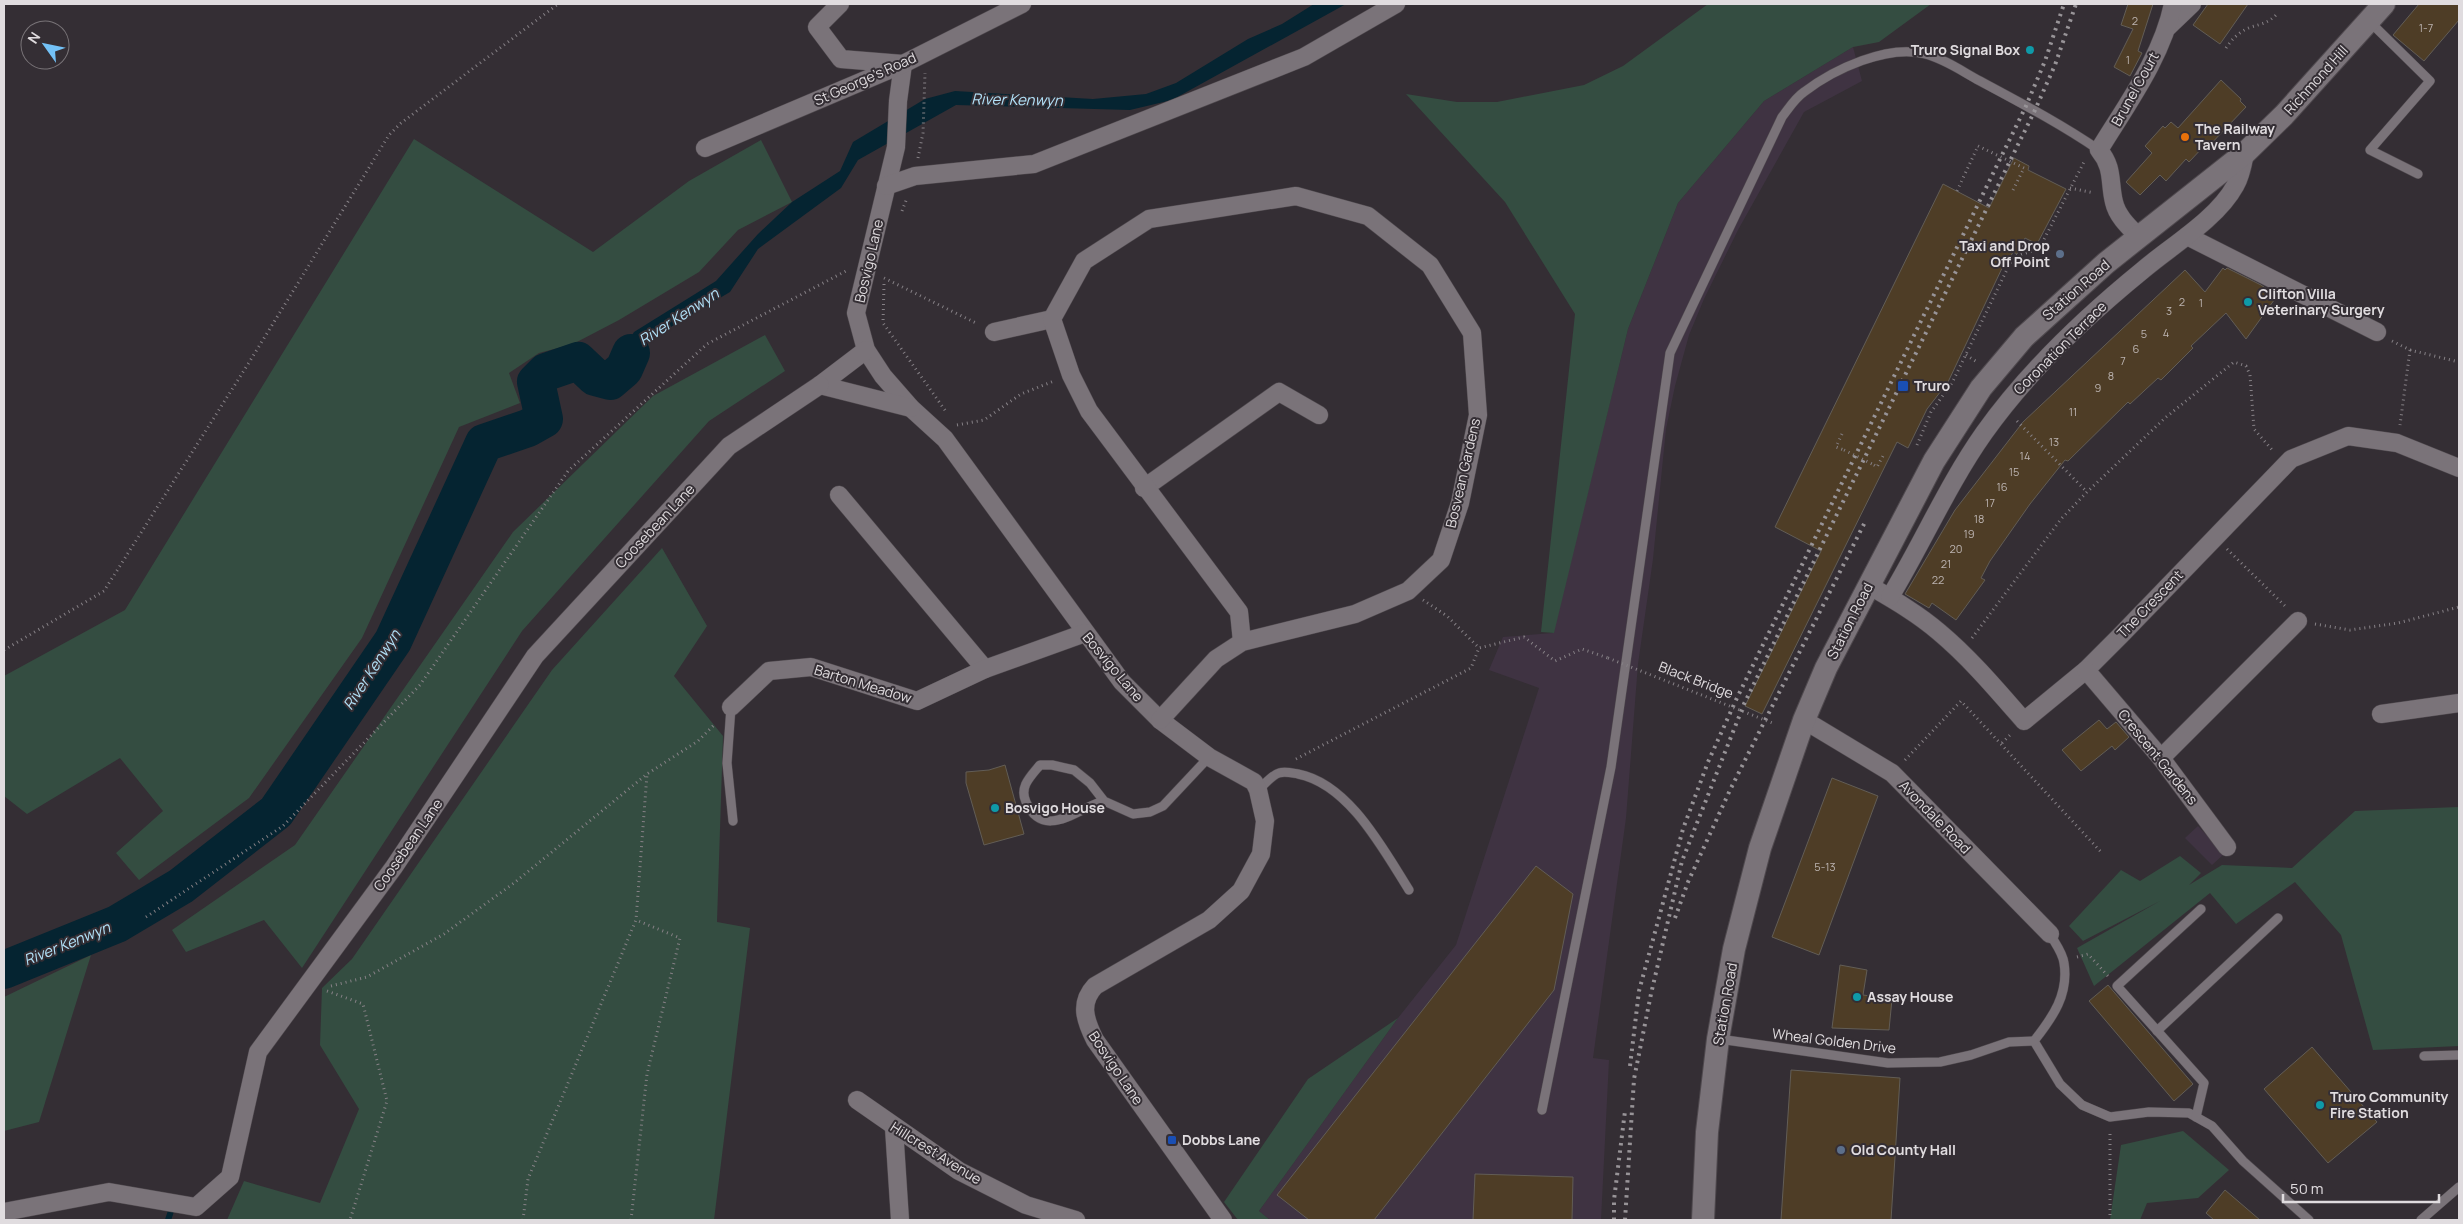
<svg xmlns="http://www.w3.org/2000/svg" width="2463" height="1224" font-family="Manrope,sans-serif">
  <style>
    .industrial { fill: #3f3342 }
    .green { fill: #344d41 }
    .water { fill: #052431 }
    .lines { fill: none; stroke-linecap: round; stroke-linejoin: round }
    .stream { stroke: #052431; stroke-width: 6 }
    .river { stroke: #052431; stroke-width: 38 }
    .building { fill: #4e3d26; stroke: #625d56 }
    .service-casing { stroke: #4f494e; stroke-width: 10 }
    .minor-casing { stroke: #4f494e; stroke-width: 19 }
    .tertiary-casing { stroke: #4f494e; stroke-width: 24 }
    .path { stroke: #868186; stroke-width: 3; stroke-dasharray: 1 4; stroke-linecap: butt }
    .service { stroke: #7a7379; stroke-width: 9 }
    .minor { stroke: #7a7379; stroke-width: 18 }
    .tertiary { stroke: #7a7379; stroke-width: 22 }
    .rail { stroke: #989498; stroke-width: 4; stroke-dasharray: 2.5 5; stroke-linecap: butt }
    .path-bridge { stroke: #868186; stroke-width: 3; stroke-dasharray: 1 4; stroke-linecap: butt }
    .culture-dot { fill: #0f9aa8; stroke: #342e34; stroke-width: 2 }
    .food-dot { fill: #e8710a; stroke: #342e34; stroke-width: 2 }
    .service-dot { fill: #5c6f8a; stroke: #342e34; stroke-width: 2 }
    .transit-dot { fill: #1a4fb4; stroke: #342e34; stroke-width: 2 }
    .labels { text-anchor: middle; stroke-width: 4; stroke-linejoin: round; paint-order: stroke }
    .number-label { font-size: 11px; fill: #bcb4b1 }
    .poi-label { font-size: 14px; font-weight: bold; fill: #e0dcdf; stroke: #342e34; text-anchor: start }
    .street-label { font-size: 14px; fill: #e0dcdf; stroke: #342e34 }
    .water-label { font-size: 15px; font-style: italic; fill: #b2e2f9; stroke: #342e34 }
  </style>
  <rect width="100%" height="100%" fill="#342e34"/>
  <g class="industrial">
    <polygon points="1853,47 1862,81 1804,112 1738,230 1704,299 1689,335 1675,386 1666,429 1653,559 1638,664 1626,818 1593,1058 1609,1060 1601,1220 1270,1220 1259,1211 1398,1018 1456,945 1539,688 1489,670 1503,637 1553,633 1628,329 1678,203 1764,101"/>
    <polygon points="2198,826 2224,854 2212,865 2185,838"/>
  </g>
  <g class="green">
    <polygon points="1708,4 1931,4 1879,42 1853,47 1764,101 1678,203 1628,329 1554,633 1541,632 1575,314 1505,202 1406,94 1457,102 1497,102 1584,85 1623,66"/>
    <polygon points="414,139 593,252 689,181 761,140 792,202 738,230 699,272 619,320 573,344 539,353 509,373 520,403 459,427 362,638 249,798 139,880 116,853 163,811 120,758 27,814 4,796 4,676 125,610"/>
    <polygon points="765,335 785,371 709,421 522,631 302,968 264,920 186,952 172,930 295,845 513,532 653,396"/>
    <polygon points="662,548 707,626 674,676 723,736 717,922 750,928 714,1220 227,1220 244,1181 320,1203 359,1109 320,1045 322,988 352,959 552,670"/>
    <polygon points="2459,807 2459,1046 2373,1050 2341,935 2295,882 2236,924 2210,893 2094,986 2077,948 2160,901 2083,941 2069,926 2121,870 2140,881 2180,856 2201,873 2189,885 2222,865 2292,868 2355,811"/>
    <polygon points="91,955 39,1122 4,1131 4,997"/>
    <polygon points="1398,1018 1259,1211 1270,1220 1238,1220 1224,1202 1308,1079"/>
    <polygon points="2183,1131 2229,1170 2198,1198 2147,1203 2140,1220 2110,1220 2121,1145"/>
  </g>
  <polygon class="water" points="1314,4 1346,4 1172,100 1130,110 956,105 858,160 841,188 758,249 730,292 642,344 626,373 607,382 595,377 612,370 634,332 716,281 758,234 792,202 840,171 853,142 925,99 955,91 1093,99 1146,94 1176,83 1248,39 1282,24"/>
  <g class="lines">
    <polyline class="stream" points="168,1220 171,1211"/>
    <polyline class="river" points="4,970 117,924 181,886 276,812 393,641 484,443 528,428 544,419 536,382 546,372 578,361 595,377 610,381 624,369 631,353"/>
  </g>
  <g class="building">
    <polygon points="2128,4 2153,4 2138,51 2142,53 2130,76 2114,67 2133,29 2121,25"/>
    <polygon points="2208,4 2248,4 2220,44 2193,25"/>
    <polygon points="2419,4 2459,4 2459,20 2424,61 2393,35"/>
    <polygon points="2221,80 2241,99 2240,101 2246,107 2207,148 2205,145 2189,162 2186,159 2166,181 2160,175 2140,195 2126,182 2152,153 2145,146 2163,126 2165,128 2171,122 2178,128"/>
    <polygon points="2014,158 2029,166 2028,170 2066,189 2037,244 2025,238 2017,254 2013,252 2006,265 2004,264 1948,382 1927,409 1908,448 1897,442 1762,714 1745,706 1821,551 1775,527 1943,184 1989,208"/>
    <polygon points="2223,268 2225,270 2227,268 2261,285 2277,296 2246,339 2226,313 2191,346 2193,348 2161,380 2158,378 2130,404 2128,402 2068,461 2065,460 2030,504 1990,561 1981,578 1985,580 1956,620 1932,603 1929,608 1905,594 1955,510 2023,422 2185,270 2205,292"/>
    <polygon points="2099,720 2107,729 2116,722 2129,737 2115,750 2112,746 2081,771 2062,750"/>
    <polygon points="1005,765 1024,834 984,845 966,783 966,772 989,770"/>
    <polygon points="1832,778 1878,796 1819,955 1772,937"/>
    <polygon points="1536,866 1573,894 1554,990 1374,1220 1309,1220 1277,1195"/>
    <polygon points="1840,965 1867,970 1863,995 1892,999 1889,1030 1832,1028"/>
    <polygon points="2108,985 2193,1084 2174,1101 2089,1001"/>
    <polygon points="2312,1047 2377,1122 2328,1163 2264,1089"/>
    <polygon points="1791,1070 1900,1078 1891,1220 1781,1220"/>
    <polygon points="1475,1174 1573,1177 1572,1220 1473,1220"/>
    <polygon points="2225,1190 2260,1220 2214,1220 2206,1213"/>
  </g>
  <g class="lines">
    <defs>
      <g id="service">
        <polyline points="2369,21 2430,81 2370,150 2418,174"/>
        <polyline points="731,707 727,763 733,821"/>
        <path d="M1258,790c6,-5 14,-15 21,-17 6,-2 13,0 19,1 51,10 85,75 111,116"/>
        <path d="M1104,801c-25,6 -60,41 -78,1 -7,-15 4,-25 14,-37h12l22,5 16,13 14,18 29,13 17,-2 13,-6 46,-49"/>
        <path d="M2050,934c5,9 13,19 14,29 5,31 -11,54 -30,78l26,43 22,21 28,12 39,-5 40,1 23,13 31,35 66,59"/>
        <polyline points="2157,1031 2278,918"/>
        <polyline points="1719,1039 1888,1063 1940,1062 1971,1055 2009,1042 2034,1041"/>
        <polyline points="2424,1056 2459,1055"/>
        <path d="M1542,1110l69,-343 59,-414 112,-236c7,-9 13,-19 22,-25 30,-23 84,-48 121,-38 20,5 38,18 55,27 41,22 81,43 119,69"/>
        <polyline points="2196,1117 2204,1083 2117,986 2201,909"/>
        <polyline points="2421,1220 2459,1187"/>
      </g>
      <g id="minor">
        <path d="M840,4l-23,23 24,32 62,5 -5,37 -2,46 -40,166 10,37 17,26 28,32 34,31 177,243 38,38 49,37 45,25 4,8 7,31 -4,33 -20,37 -32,29 -114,66c-16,17 -10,34 0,54l128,180"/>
        <polyline points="2168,27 2192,4"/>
        <polyline points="705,148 903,64 1022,4"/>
        <polyline points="886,186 915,176 1034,164 1304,57 1396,4"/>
        <polyline points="2187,236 2377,332"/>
        <path d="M2139,237c-10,-10 -22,-21 -25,-35 -5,-20 0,-34 -15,-52 28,-46 63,-93 74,-146"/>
        <polyline points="994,332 1052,319"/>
        <polyline points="866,350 820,385 911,408"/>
        <polyline points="1144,488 1279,392 1319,415"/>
        <polyline points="839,495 985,669"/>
        <path d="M1868,585c24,14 49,28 71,47 31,26 58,58 85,89l62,-51 34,-34 171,-177 57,-23 49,7 62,25"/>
        <path d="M1890,597c32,-53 58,-113 94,-164 44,-62 100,-115 159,-163 28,-24 74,-51 92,-84 6,-10 8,-22 10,-33"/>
        <polyline points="2086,670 2161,758 2227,847"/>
        <polyline points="731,707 769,671 811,667 917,701 985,669 1085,633"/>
        <polyline points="2381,714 2459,703"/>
        <polyline points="1160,720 1216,659 1242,642 1355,614 1408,591 1441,560 1460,503 1478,415 1472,333 1430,265 1368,216 1296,196 1149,219 1084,261 1052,319 1071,375 1089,411 1239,612 1242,642"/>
        <polyline points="1804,720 1892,773 2050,934"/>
        <polyline points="2161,758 2298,621"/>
        <polyline points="857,1100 959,1171 1026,1205 1076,1220"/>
        <polyline points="894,1128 900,1220"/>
        <polyline points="4,1212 109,1192 196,1207 230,1177 258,1052 394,867 535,656 729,446 820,385"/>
      </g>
      <polyline id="tertiary" points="1703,1220 1707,1132 1718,1039 1734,949 1760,848 1804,720 1826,668 1934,461 1981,388 2024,337 2106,263 2245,153 2284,115 2384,4"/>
    </defs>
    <use href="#service" class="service-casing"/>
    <use href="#minor" class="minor-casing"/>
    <use href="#tertiary" class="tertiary-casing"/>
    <g class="path">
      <path d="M2226,48c6,-9 14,-17 25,-21 10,-3 17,-4 25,-12"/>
      <polyline points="918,158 923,133 925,73"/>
      <polyline points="2070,188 2094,193"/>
      <polyline points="2013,190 2024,168"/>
      <polyline points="1957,191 1978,146"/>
      <polyline points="902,211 907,198"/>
      <polyline points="2022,246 2031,251"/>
      <polyline points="884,278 978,324"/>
      <polyline points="884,284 883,323 947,413"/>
      <polyline points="2392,341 2410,350 2400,425"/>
      <polyline points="2410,350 2459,362"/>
      <polyline points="1966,355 1977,362"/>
      <polyline points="2017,421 2087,492"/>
      <polyline points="957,425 984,420 1021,394 1054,381"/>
      <polyline points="1842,434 1836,447 1844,450"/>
      <polyline points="1917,445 1931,412 1952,383 2013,257 2039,249 2084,162"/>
      <polyline points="1874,465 1877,467 1884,454"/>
      <polyline points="2227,549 2287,608"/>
      <polyline points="1423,600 1447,616 1479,648 1524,637 1555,661 1582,649 1608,658"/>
      <polyline points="2315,624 2350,630 2398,623 2459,607"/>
      <polyline points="1972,638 2061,519 2087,492 2165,418 2234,362 2246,366 2250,375 2254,429 2273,451"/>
      <polyline points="4,650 104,591 250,361 389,135 401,123 558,4"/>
      <polyline points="2002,743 2012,733"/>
      <polyline points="1296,759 1471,668 1479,648"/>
      <polyline points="1905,760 1961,701 2101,852"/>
      <polyline points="146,917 283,826 420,685 568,471 707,344 846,271"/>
      <polyline points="2077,957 2088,954 2108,976"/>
      <polyline points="331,986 367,977 444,934 514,883 647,774 698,741 715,724"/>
      <polyline points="327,991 363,1004 387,1101 350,1220"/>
      <polyline points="523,1220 528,1179 636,920 647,774"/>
      <polyline points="631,1220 647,1074 680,938 636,920"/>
      <polyline points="2110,1220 2110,1131"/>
    </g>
    <use href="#service" class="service"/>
    <use href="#minor" class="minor"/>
    <use href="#tertiary" class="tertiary"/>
    <g class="rail">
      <polyline points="1675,918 1688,882 1730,790 1866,520"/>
      <polyline points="1630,1066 1639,991 1683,829 1708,762 1736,700 2026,106 2045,61 2064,4"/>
      <polyline points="1614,1220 1614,1200 1625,1111"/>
      <polyline points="1625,1220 1634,1079 1651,994 1682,861 1744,704 2035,110 2055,65 2076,4"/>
    </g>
    <g class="path-bridge">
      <polyline points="1978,146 2024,168"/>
      <polyline points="1844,450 1874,465"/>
      <polyline points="1608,658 1775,724"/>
    </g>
  </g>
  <g class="culture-dot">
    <circle cx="2030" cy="50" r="5"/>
    <circle cx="2248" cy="302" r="5"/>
    <circle cx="995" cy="808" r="5"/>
    <circle cx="1857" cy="997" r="5"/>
    <circle cx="2320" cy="1105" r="5"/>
  </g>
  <circle class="food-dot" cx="2185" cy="137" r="5"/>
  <g class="service-dot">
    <circle cx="2060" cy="254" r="5"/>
    <circle cx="1841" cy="1150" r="5"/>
  </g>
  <g class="transit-dot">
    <rect x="1897" y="380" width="12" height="12" rx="2.5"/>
    <rect x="1167" y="1135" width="10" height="10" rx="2.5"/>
  </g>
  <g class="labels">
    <g class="number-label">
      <text x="2135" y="25">2</text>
      <text x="2426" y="32">1-7</text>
      <text x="2128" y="64">1</text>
      <text x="2182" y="306">2</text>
      <text x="2201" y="307">1</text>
      <text x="2169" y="315">3</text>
      <text x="2166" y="337">4</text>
      <text x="2144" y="338">5</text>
      <text x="2136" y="353">6</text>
      <text x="2123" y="365">7</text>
      <text x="2111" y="380">8</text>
      <text x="2098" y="392">9</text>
      <text x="2073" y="416">11</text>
      <text x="2054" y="446">13</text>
      <text x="2025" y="460">14</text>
      <text x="2014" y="476">15</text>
      <text x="2002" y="491">16</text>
      <text x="1990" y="507">17</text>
      <text x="1979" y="523">18</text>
      <text x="1969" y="538">19</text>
      <text x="1956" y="553">20</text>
      <text x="1946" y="568">21</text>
      <text x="1938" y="584">22</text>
      <text x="1825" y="871">5-13</text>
    </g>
    <g class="poi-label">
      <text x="2020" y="55" text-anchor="end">Truro Signal Box</text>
      <text x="2195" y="134">The Railway<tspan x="2195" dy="16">Tavern</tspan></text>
      <text x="2050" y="251" text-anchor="end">Taxi and Drop<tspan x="2050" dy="16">Off Point</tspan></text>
      <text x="2258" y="299">Clifton Villa<tspan x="2258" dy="16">Veterinary Surgery</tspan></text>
      <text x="1914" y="391">Truro</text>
      <text x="1005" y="813">Bosvigo House</text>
      <text x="1867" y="1002">Assay House</text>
      <text x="2330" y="1102">Truro Community<tspan x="2330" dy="16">Fire Station</tspan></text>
      <text x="1182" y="1145">Dobbs Lane</text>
      <text x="1851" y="1155">Old County Hall</text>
    </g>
    <g class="street-label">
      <text transform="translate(865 79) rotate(-24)" y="5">St George's Road</text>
      <text transform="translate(2316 80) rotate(-48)" y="5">Richmond Hill</text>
      <text transform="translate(2135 89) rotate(-61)" y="5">Brunel Court</text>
      <text transform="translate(869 261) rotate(-77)" y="5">Bosvigo Lane</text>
      <text transform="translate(2076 290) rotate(-41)" y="5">Station Road</text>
      <text transform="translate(2060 348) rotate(-45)" y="5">Coronation Terrace</text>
      <text transform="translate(1463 473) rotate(-77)" y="5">Bosvean Gardens</text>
      <text transform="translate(655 526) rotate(-47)" y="5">Coosebean Lane</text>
      <text transform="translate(2150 604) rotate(-46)" y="5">The Crescent</text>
      <text transform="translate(1850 621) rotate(-63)" y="5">Station Road</text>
      <text transform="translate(1113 667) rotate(50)" y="5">Bosvigo Lane</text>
      <text transform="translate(1696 680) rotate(21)" y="5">Black Bridge</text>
      <text transform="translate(863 684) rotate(17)" y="5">Barton Meadow</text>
      <text transform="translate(2158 757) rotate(51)" y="5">Crescent Gardens</text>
      <text transform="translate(1935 817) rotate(46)" y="5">Avondale Road</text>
      <text transform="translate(408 845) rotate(-55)" y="5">Coosebean Lane</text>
      <text transform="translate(1725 1004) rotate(-80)" y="5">Station Road</text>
      <text transform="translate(1834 1041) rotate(7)" y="5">Wheal Golden Drive</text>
      <text transform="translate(1116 1068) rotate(56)" y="5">Bosvigo Lane</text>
      <text transform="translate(936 1153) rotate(32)" y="5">Hillcrest Avenue</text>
    </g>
    <g class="water-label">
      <text transform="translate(1017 100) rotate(1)" y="5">River Kenwyn</text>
      <text transform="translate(679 317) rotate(-33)" y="5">River Kenwyn</text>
      <text transform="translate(372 670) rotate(-57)" y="5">River Kenwyn</text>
      <text transform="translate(67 944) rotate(-22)" y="5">River Kenwyn</text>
    </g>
  </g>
  <rect width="2463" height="1224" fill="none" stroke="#e0dcdf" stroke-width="10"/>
  <g transform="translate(45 45) rotate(303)"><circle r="24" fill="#342e34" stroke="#797478"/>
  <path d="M0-4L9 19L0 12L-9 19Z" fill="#73c1f6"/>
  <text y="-8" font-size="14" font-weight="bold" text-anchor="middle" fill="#e0dcdf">N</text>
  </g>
  <path d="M2283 1194v8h156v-8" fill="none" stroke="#e0dcdf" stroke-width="2.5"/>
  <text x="2290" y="1194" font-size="15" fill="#e0dcdf" stroke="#342e34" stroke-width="4" paint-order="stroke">50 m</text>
</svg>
